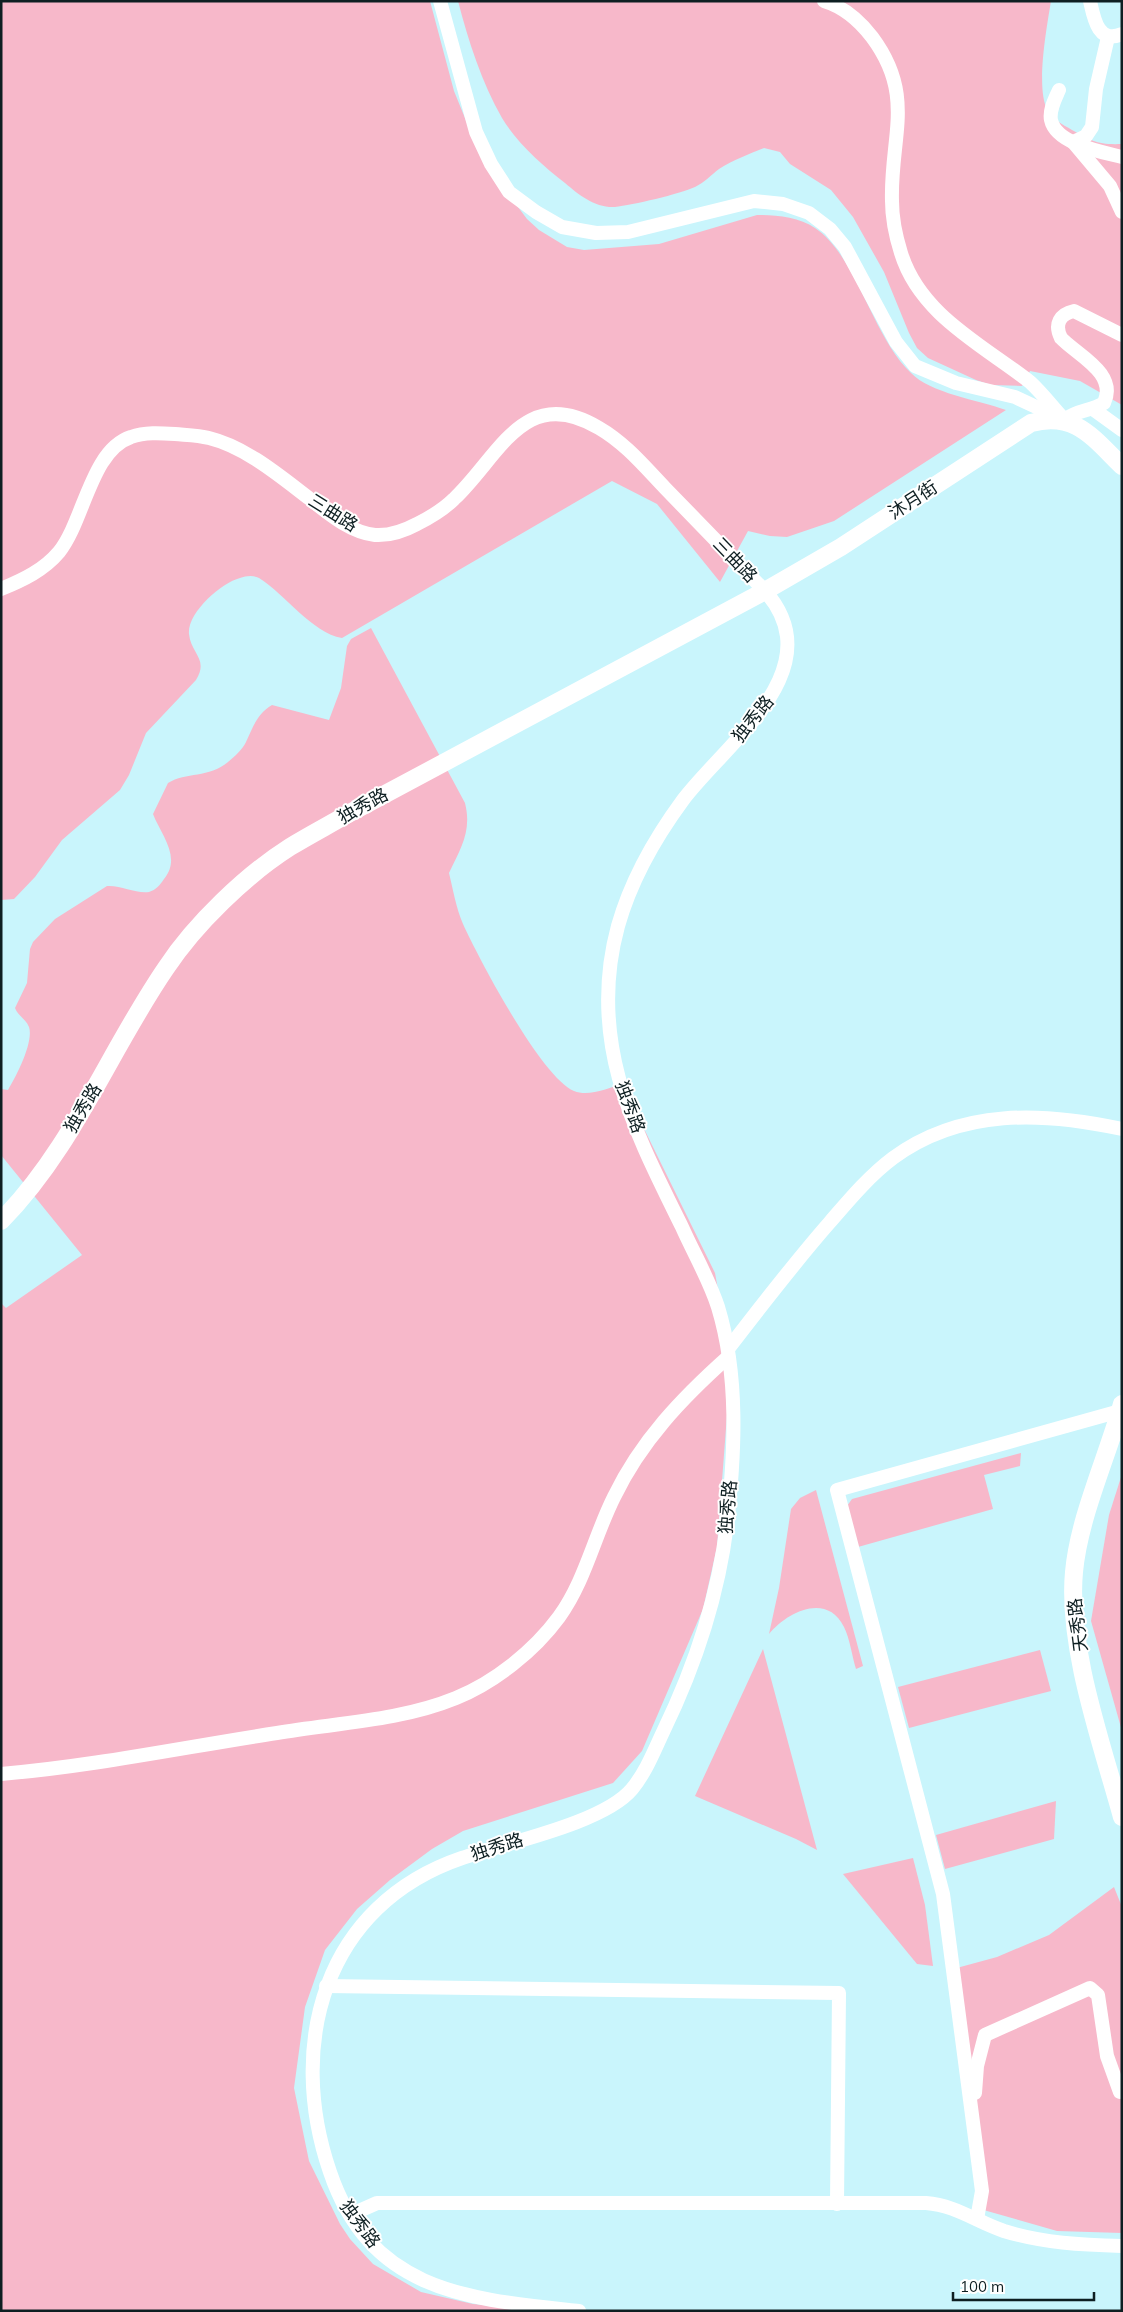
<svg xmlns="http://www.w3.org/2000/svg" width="1123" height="2312" font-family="Mulish,'Noto Sans SC',sans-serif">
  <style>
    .green { fill: #f7b8ca }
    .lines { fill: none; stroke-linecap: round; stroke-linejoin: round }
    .minor { stroke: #fff; stroke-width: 14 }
    .major { stroke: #fff; stroke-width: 18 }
    .labels { text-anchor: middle; stroke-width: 4; stroke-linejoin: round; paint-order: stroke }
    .street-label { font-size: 18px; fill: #0e1f22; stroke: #fff }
  </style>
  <rect width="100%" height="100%" fill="#c9f5fc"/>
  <g class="green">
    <path d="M1,1h429l24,90 17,42 32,54 24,32 12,11 28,17 17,3 75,-6 98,-29c18,0 42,2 58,13 42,28 57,108 96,145 19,20 67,27 95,37l-172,111 -47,16 -17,-1 -22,-5 -28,51 -63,-78 -45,-23 -270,157c-30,-5 -57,-44 -83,-60 -6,-3 -13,-2 -19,0 -19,5 -53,35 -51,56 2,20 20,25 7,46l-50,53 -17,42 -9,15 -58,50 -27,37 -21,22 -13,1z"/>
    <path d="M458,1h593c-4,25 -16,89 -3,110 7,10 14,13 24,19 20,11 25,15 50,14v261l-42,-24 -50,-10 -8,15 -31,-1 -15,-5 -48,-22 -11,-10 -8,-15 -25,-61 -31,-55 -22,-27 -41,-26 -10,-12 -16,-4c-15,6 -31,12 -45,21 -8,6 -14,13 -24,18 -15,7 -63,18 -80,20 -20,1 -36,-12 -50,-24 -23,-18 -48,-40 -63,-65 -20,-35 -34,-78 -44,-117z"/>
    <path d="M371,628l94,175c7,28 -4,45 -16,70 4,16 7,35 14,51 16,35 78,153 111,167 15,6 34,-3 48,-7l93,189 16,89 -14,185 -14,62 -61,142 -29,32 -150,48 -31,18 -42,31 -33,29 -32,41 -20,57 -11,81 15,73 31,63 10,15 23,25 48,28 52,12 74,7h-546v-1008l5,5 76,-53 -81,-100v-66l7,1c8,-13 26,-48 21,-63 -3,-8 -11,-11 -14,-19l12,-25 3,-34 3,-7 22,-23 52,-33c14,-1 29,8 42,6 7,-2 11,-7 15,-13 18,-22 -3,-44 -11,-65l15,-31c18,-11 41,-5 60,-21 7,-6 14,-12 18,-20 7,-15 11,-28 26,-37l57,15 12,-32 6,-42 4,-7z"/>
    <polygon points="1021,1453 1020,1466 984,1475 993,1509 858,1547 847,1506 852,1499"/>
    <polygon points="1122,1474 1122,1731 1091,1621 1109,1515"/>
    <path d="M816,1490l47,176 -7,3c-4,-13 -6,-30 -12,-42 -17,-35 -57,-15 -75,7l10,-46 12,-79 9,-11z"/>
    <polygon points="763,1649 817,1850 796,1839 695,1796"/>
    <polygon points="1040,1650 1051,1691 909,1728 898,1687"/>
    <polygon points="1056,1801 1054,1839 945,1869 936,1835"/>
    <polygon points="913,1858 925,1905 933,1966 917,1964 843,1874"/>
    <polygon points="1114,1887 1122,1907 1122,2233 1057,2231 980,2209 953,1969 997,1957 1049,1935"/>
  </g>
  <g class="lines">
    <g class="minor">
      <polyline points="440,1 476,132 491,164 509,192 536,212 562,227 596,233 628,232 754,201 783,204 809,213 830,229 845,247 896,342 915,366 956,383 1015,397 1062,419"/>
      <path d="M824,1c20,6 35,19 48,36 44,59 18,100 20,164 0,17 4,36 9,52 19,62 82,92 129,129 11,10 21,23 31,34"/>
      <path d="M1090,1c4,18 8,43 32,33"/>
      <polyline points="1108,37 1096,89 1092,127 1086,136 1073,142 1110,186 1122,212"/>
      <path d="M1059,90c-4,9 -10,20 -8,30 5,24 51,32 71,37"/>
      <polyline points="1093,409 1122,430"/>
      <path d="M1064,420c15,-11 25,-8 40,-17 14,-30 -27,-48 -43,-65 -7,-14 -1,-24 13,-27l48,24"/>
      <path d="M1,589c22,-9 43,-19 58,-37 25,-31 32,-102 72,-115 14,-5 29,-4 44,-3 11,1 23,1 34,4 37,9 72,39 101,61 19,15 40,33 65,36 15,1 29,-4 42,-11 14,-7 26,-14 37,-25 45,-42 70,-116 145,-71 26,15 45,38 66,60 33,34 66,68 100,103 69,78 -39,152 -82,209 -28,38 -52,80 -65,126 -31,114 15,202 64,301 12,27 27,52 36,80 21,69 17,146 9,217 -9,74 -31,140 -64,208 -9,19 -17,40 -31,57 -28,34 -126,54 -170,69 -138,47 -176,186 -132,314 41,121 139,127 249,139"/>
      <path d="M728,1349c33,-43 66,-86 102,-127 19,-22 39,-46 63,-64 68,-50 150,-46 229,-29"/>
      <path d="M1,1774c93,-8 184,-27 276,-41 58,-10 123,-12 179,-35 39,-16 78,-47 103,-81 26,-36 35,-80 55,-120 27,-56 68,-99 114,-140"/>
      <polyline points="326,1986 839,1993 837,2204"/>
      <polyline points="975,2093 977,2066 985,2035 1090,1988 1098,1995 1107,2056 1120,2092"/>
      <path d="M350,2215l27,-12h549c29,2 51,19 78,28 39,12 78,14 118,15"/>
      <polyline points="977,2219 982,2191 943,1894 837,1490 1120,1411"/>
    </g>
    <g class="major">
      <path d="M1,1221c72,-73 108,-170 165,-253 29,-44 80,-93 124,-121 18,-11 37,-21 56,-32l419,-224 76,-44 190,-124c44,-12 62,15 91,43"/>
      <path d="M1122,1404c-15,54 -43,113 -48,168 -7,75 28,172 48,245"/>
    </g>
  </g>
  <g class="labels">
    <g class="street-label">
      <text transform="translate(913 500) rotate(-33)" y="6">沐月街</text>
      <text transform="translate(333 513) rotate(32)" y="6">三曲路</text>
      <text transform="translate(735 560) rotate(46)" y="6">三曲路</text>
      <text transform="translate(753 719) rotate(-51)" y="6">独秀路</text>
      <text transform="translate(363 806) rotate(-29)" y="6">独秀路</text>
      <text transform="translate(630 1107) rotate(70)" y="6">独秀路</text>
      <text transform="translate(83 1108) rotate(-59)" y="6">独秀路</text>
      <text transform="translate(728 1507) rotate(-85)" y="6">独秀路</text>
      <text transform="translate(1078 1625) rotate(-97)" y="6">天秀路</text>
      <text transform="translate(497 1847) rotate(-17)" y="6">独秀路</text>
      <text transform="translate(360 2224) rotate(54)" y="6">独秀路</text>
    </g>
  </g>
  <rect width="1123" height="2312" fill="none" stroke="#0e1f22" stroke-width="5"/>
  <path d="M953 2292v8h141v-8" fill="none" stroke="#0e1f22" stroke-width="2.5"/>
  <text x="960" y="2292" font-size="15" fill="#0e1f22" stroke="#ffffff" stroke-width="4" paint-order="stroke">100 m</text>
</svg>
